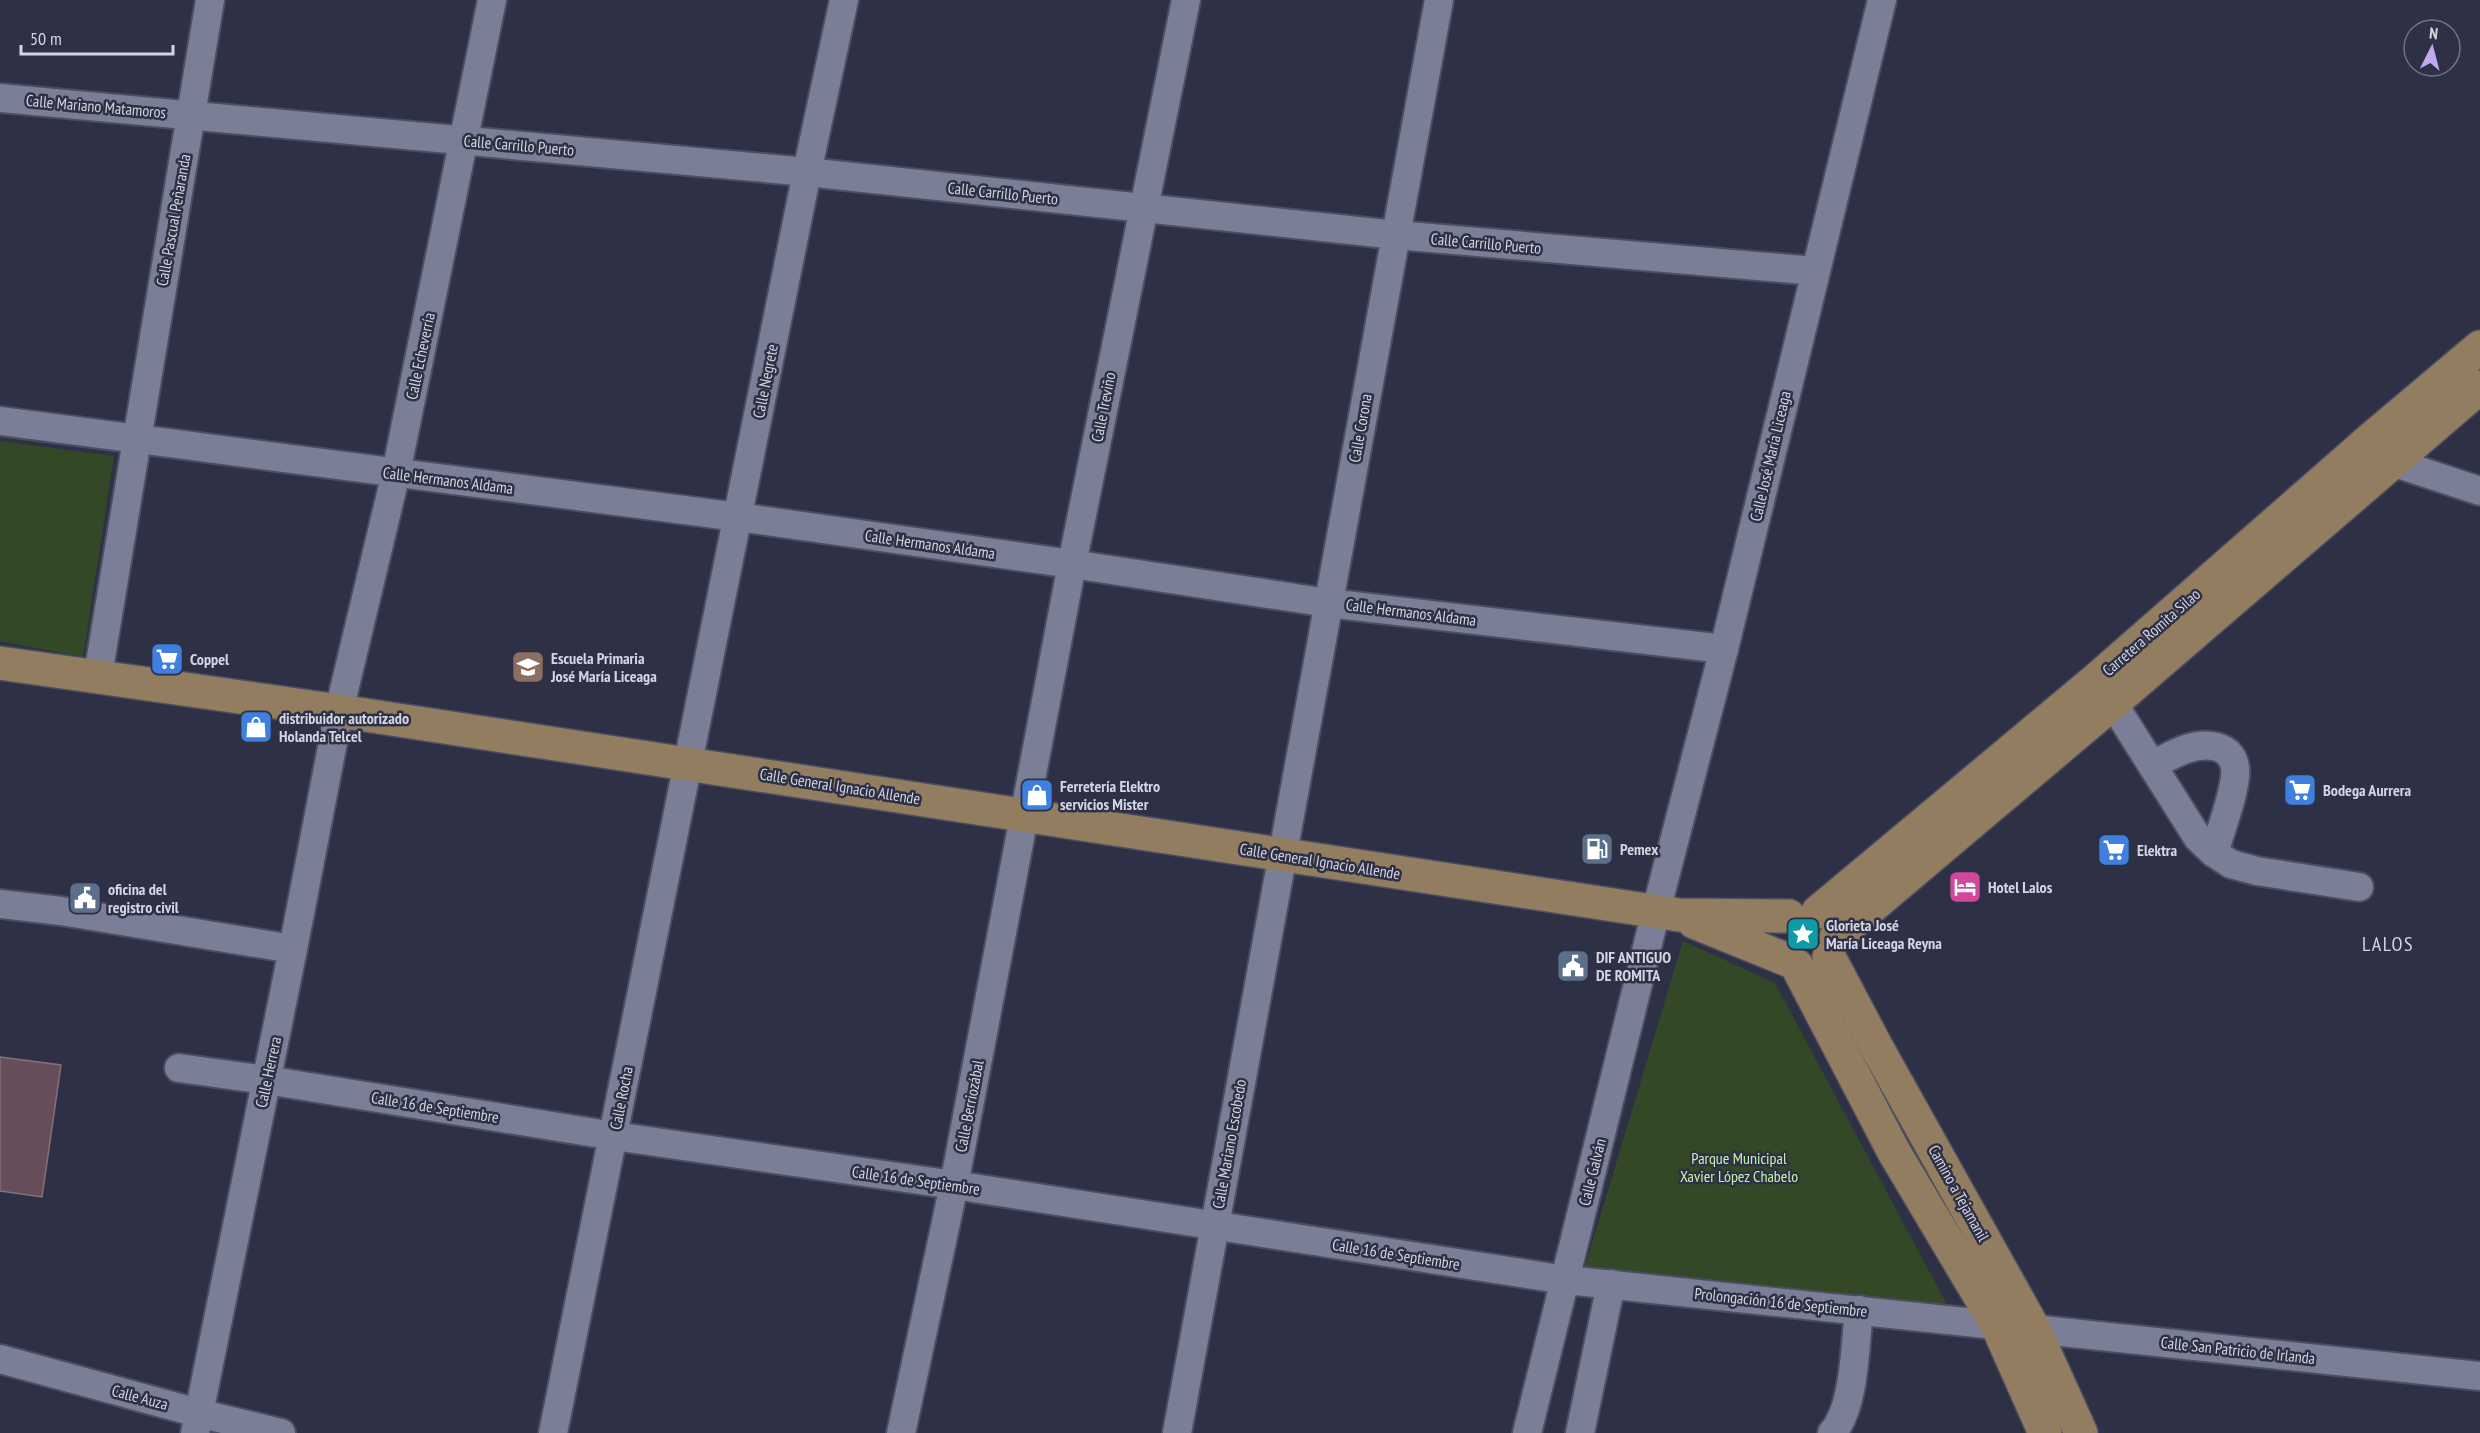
<svg xmlns="http://www.w3.org/2000/svg" width="2480" height="1433" font-family="'PT Sans Narrow',sans-serif">
  <style>
    .green { fill: #334827 }
    .building { fill: #654d5a; stroke: #886f7c; stroke-width: 1.5 }
    .lines { fill: none; stroke-linecap: round; stroke-linejoin: round }
    .minor-casing { stroke: #4c4d5f; stroke-width: 32 }
    .major-casing { stroke: #4c4d5f; stroke-width: 36 }
    .minor { stroke: #7a7e96; stroke-width: 28 }
    .major { stroke: #927d60; stroke-width: 33 }
    .labels { text-anchor: middle; stroke-width: 5; stroke-linejoin: round; paint-order: stroke }
    .street-label { font-size: 16px; fill: #d3d5e3; stroke: #2e3145 }
    .poi-label { font-size: 16px; font-weight: bold; fill: #d3d5e3; stroke: #2e3145; text-anchor: start }
    .park-label { font-size: 16px; fill: #c0f4a4; stroke: #2e3145 }
    .quarter-label { font-size: 20px; letter-spacing: 1.5px; fill: #d3d5e3; stroke: #2e3145 }
  </style>
  <rect width="100%" height="100%" fill="#2e3145"/>
  <g class="green">
    <polygon points="0,441 114,456 83,657 0,641"/>
    <polygon points="1683,941 1775,983 1951,1312 1585,1267"/>
  </g>
  <polygon class="building" points="0,1057 61,1065 42,1197 0,1191"/>
  <g class="lines">
    <defs>
      <g id="minor">
        <polyline points="0,98 807,172 1396,235 1815,271"/>
        <polyline points="0,421 738,517 1072,564 1328,603 1724,649"/>
        <polyline points="2381,449 2392,462 2480,491"/>
        <polyline points="98,675 210,0"/>
        <polyline points="2102,686 2198,838 2214,853 2231,864 2257,871 2359,887"/>
        <path d="M2152,765c11,-5 22,-12 34,-16 19,-6 45,-6 49,18 3,19 -16,67 -21,86"/>
        <polyline points="0,904 61,911 293,949"/>
        <polyline points="179,1068 266,1080 614,1136 954,1185 1566,1280 2480,1376"/>
        <polyline points="0,1359 198,1413 281,1433"/>
        <polyline points="195,1433 293,949 339,711 396,473 492,0"/>
        <polyline points="553,1433 807,172 844,0"/>
        <polyline points="901,1433 954,1185 1072,564 1186,0"/>
        <polyline points="1177,1433 1439,0"/>
        <polyline points="1527,1433 1656,911 1724,649 1882,0"/>
        <polyline points="1580,1433 1611,1284"/>
        <path d="M1832,1433c23,-25 23,-89 27,-123"/>
      </g>
      <g id="major">
        <polyline points="0,663 339,711 1679,915 1789,916"/>
        <polyline points="1818,912 2097,679 2371,439 2480,347"/>
        <polyline points="1694,922 1790,961"/>
        <polyline points="1836,937 2113,703 2480,387"/>
        <polyline points="1829,957 1876,1046 2034,1329 2081,1433"/>
        <polyline points="1797,966 1894,1152 1997,1325 2045,1433"/>
      </g>
    </defs>
    <use href="#minor" class="minor-casing"/>
    <use href="#major" class="major-casing"/>
    <use href="#minor" class="minor"/>
    <use href="#major" class="major"/>
  </g>
  <defs>
    <symbol id="supermarket-square" viewBox="-11 -11 22 22"><rect x="-9" y="-9" width="18" height="18" rx="4" fill="#3f7fe0" stroke="#2e3145"/><path d="M-6-5.5h2.5l.6 2H6L4.5 2H-2.5L-4.4-4H-6ZM-1.5 3.2a1.3 1.3 0 1 0 .1 0ZM3 3.2a1.3 1.3 0 1 0 .1 0Z" fill="#fff"/></symbol>
    <symbol id="school-square" viewBox="-11 -11 22 22"><rect x="-9" y="-9" width="18" height="18" rx="4" fill="#8d6e63" stroke="#2e3145"/><path d="M0-5L7-2L0 1L-7-2ZM-4 1L0 2.5L4 1V4Q0 6-4 4Z" fill="#fff"/></symbol>
    <symbol id="shop-square" viewBox="-11 -11 22 22"><rect x="-9" y="-9" width="18" height="18" rx="4" fill="#3f7fe0" stroke="#2e3145"/><path d="M-5-2.5h2.3a2.7 3.5 0 0 1 5.4 0H5L5.5 6h-11ZM-1.5-2.5h3a1.5 2.3 0 0 0-3 0Z" fill="#fff"/></symbol>
    <symbol id="fuel-square" viewBox="-11 -11 22 22"><rect x="-9" y="-9" width="18" height="18" rx="4" fill="#5c6f8a" stroke="#2e3145"/><path d="M-5.5-6h7V0h2V4h1.3V-2.5L3-4.5l.8-.8L6-3V5H2.5V1h-1V6h-7ZM-4.2-4.7v3.2H.2V-4.7Z" fill="#fff"/></symbol>
    <symbol id="hotel-square" viewBox="-11 -11 22 22"><rect x="-9" y="-9" width="18" height="18" rx="4" fill="#d1479c" stroke="#2e3145"/><path d="M-6-4.5h1.5V1H6V5H4.5V3h-9V5H-6ZM-4 0a1.8 1.8 0 1 1 3.6 0ZM.5 0V-2.5h3Q6-2.5 6 0Z" fill="#fff"/></symbol>
    <symbol id="civic-square" viewBox="-11 -11 22 22"><rect x="-9" y="-9" width="18" height="18" rx="4" fill="#5c6f8a" stroke="#2e3145"/><path d="M-.6-6.5H3V-4.5H.6V-3L4-1V1h2V6H-6V1h2V-1L-.6-3ZM-1.2 2.5V6h2.4V2.5Z" fill="#fff"/></symbol>
    <symbol id="sight-square" viewBox="-11 -11 22 22"><rect x="-9" y="-9" width="18" height="18" rx="4" fill="#0f9aa8" stroke="#2e3145"/><path d="M0-6L1.8-2.2L6-1.7L2.9 1.2L3.7 5.4L0 3.3L-3.7 5.4L-2.9 1.2L-6-1.7L-1.8-2.2Z" fill="#fff"/></symbol>
  </defs>
  <g fill-rule="evenodd">
    <use href="#supermarket-square" x="148" y="640" width="38" height="38"/>
    <use href="#school-square" x="509" y="648" width="38" height="38"/>
    <use href="#shop-square" x="237" y="708" width="38" height="38"/>
    <use href="#supermarket-square" x="2281" y="771" width="38" height="38"/>
    <use href="#shop-square" x="1018" y="776" width="38" height="38"/>
    <use href="#fuel-square" x="1578" y="830" width="38" height="38"/>
    <use href="#supermarket-square" x="2095" y="831" width="38" height="38"/>
    <use href="#hotel-square" x="1946" y="868" width="38" height="38"/>
    <use href="#civic-square" x="66" y="879" width="38" height="38"/>
    <use href="#sight-square" x="1784" y="915" width="38" height="38"/>
    <use href="#civic-square" x="1554" y="947" width="38" height="38"/>
  </g>
  <g class="labels">
    <g class="street-label">
      <text transform="translate(96 106) rotate(5)" y="6">Calle Mariano Matamoros</text>
      <text transform="translate(519 145) rotate(5)" y="6">Calle Carrillo Puerto</text>
      <text transform="translate(1003 193) rotate(6)" y="6">Calle Carrillo Puerto</text>
      <text transform="translate(173 220) rotate(-80)" y="6">Calle Pascual Peñaranda</text>
      <text transform="translate(1486 243) rotate(5)" y="6">Calle Carrillo Puerto</text>
      <text transform="translate(420 356) rotate(-78)" y="6">Calle Echeverría</text>
      <text transform="translate(765 381) rotate(-79)" y="6">Calle Negrete</text>
      <text transform="translate(1103 407) rotate(-79)" y="6">Calle Treviño</text>
      <text transform="translate(1360 428) rotate(-80)" y="6">Calle Corona</text>
      <text transform="translate(1770 456) rotate(-77)" y="6">Calle José María Liceaga</text>
      <text transform="translate(448 480) rotate(7)" y="6">Calle Hermanos Aldama</text>
      <text transform="translate(930 544) rotate(8)" y="6">Calle Hermanos Aldama</text>
      <text transform="translate(1411 612) rotate(7)" y="6">Calle Hermanos Aldama</text>
      <text transform="translate(2151 632) rotate(-41)" y="6">Carretera Romita Silao</text>
      <text transform="translate(840 786) rotate(9)" y="6">Calle General Ignacio Allende</text>
      <text transform="translate(1320 861) rotate(9)" y="6">Calle General Ignacio Allende</text>
      <text transform="translate(268 1072) rotate(-78)" y="6">Calle Herrera</text>
      <text transform="translate(621 1098) rotate(-79)" y="6">Calle Rocha</text>
      <text transform="translate(969 1106) rotate(-79)" y="6">Calle Berriozábal</text>
      <text transform="translate(435 1107) rotate(9)" y="6">Calle 16 de Septiembre</text>
      <text transform="translate(1229 1144) rotate(-80)" y="6">Calle Mariano Escobedo</text>
      <text transform="translate(1592 1172) rotate(-76)" y="6">Calle Galván</text>
      <text transform="translate(916 1180) rotate(8)" y="6">Calle 16 de Septiembre</text>
      <text transform="translate(1959 1193) rotate(61)" y="6">Camino a Tejamanil</text>
      <text transform="translate(1396 1254) rotate(9)" y="6">Calle 16 de Septiembre</text>
      <text transform="translate(1781 1302) rotate(6)" y="6">Prolongación 16 de Septiembre</text>
      <text transform="translate(2238 1350) rotate(6)" y="6">Calle San Patricio de Irlanda</text>
      <text transform="translate(140 1397) rotate(15)" y="6">Calle Auza</text>
    </g>
    <g class="poi-label">
      <text x="551" y="664">Escuela Primaria<tspan x="551" dy="18">José María Liceaga</tspan></text>
      <text x="190" y="665">Coppel</text>
      <text x="279" y="724">distribuidor autorizado<tspan x="279" dy="18">Holanda Telcel</tspan></text>
      <text x="1060" y="792">Ferretería Elektro<tspan x="1060" dy="18">servicios Mister</tspan></text>
      <text x="2323" y="796">Bodega Aurrera</text>
      <text x="1620" y="855">Pemex</text>
      <text x="2137" y="856">Elektra</text>
      <text x="1988" y="893">Hotel Lalos</text>
      <text x="108" y="895">oficina del<tspan x="108" dy="18">registro civil</tspan></text>
      <text x="1826" y="931">Glorieta José<tspan x="1826" dy="18">María Liceaga Reyna</tspan></text>
      <text x="1596" y="963">DIF ANTIGUO<tspan x="1596" dy="18">DE ROMITA</tspan></text>
    </g>
    <g class="park-label">
      <text x="1739" y="1164">Parque Municipal<tspan x="1739" dy="18">Xavier López Chabelo</tspan></text>
    </g>
    <g class="quarter-label">
      <text x="2388" y="951">LALOS</text>
    </g>
  </g>
  <g transform="translate(2432 48) rotate(6)"><circle r="28" fill="#2e3145" stroke="#707384" stroke-width="1.5"/>
  <path d="M0-4.5L10 22L0 15L-10 22Z" fill="#c2a8f2"/>
  <text y="-9" font-size="16" font-weight="bold" text-anchor="middle" fill="#d3d5e3">N</text>
  </g>
  <path d="M21 45v9h152v-9" fill="none" stroke="#d3d5e3" stroke-width="3"/>
  <text x="30" y="45" font-size="18" fill="#d3d5e3" stroke="#2e3145" stroke-width="4.5" paint-order="stroke">50 m</text>
</svg>
